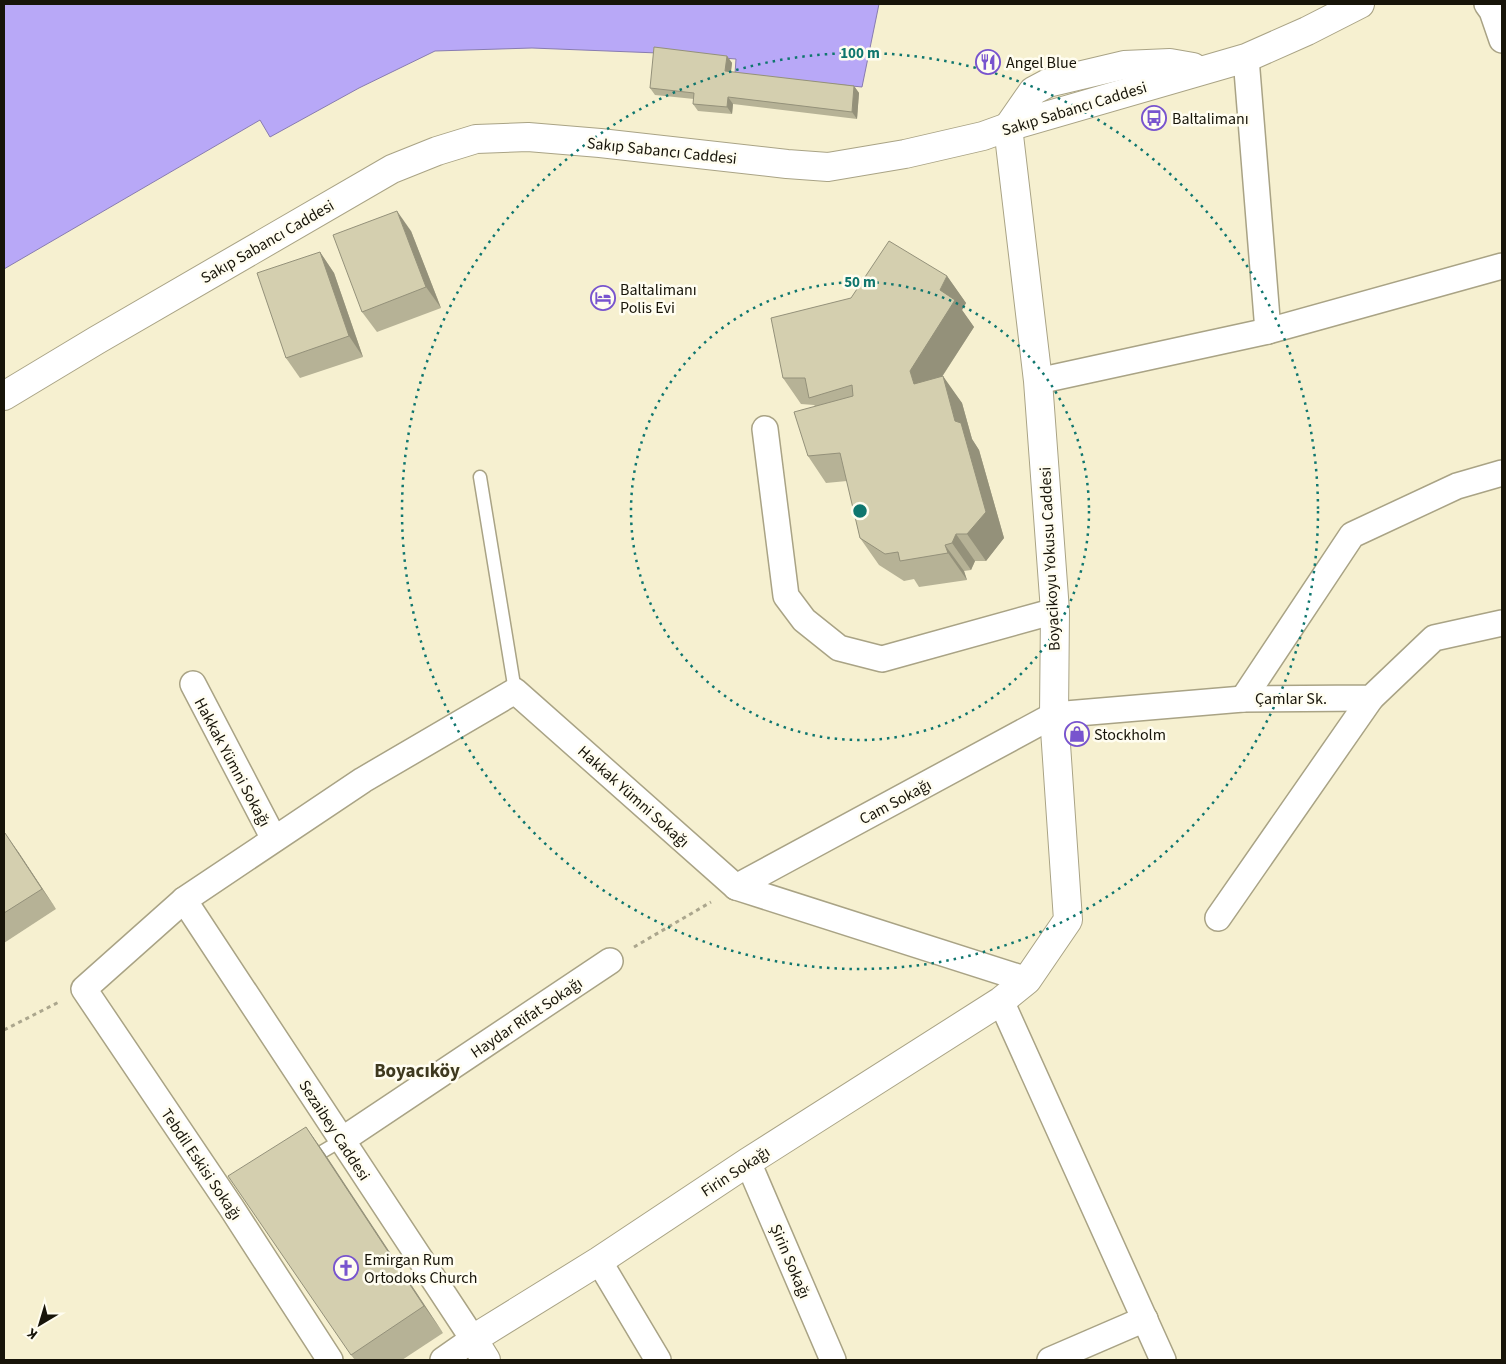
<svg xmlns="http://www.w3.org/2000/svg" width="1506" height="1364" font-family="'Source Sans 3',sans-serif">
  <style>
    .water { fill: #b8a8f7; stroke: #887cb0 }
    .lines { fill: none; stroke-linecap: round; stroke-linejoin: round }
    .service-casing { stroke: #a9a385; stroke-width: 15 }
    .minor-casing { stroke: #a9a385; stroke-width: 28 }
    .tertiary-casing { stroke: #a9a385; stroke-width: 30 }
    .primary-casing { stroke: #a9a385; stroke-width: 30 }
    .path { stroke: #aba68d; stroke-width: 3; stroke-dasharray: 4 4; stroke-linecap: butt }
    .service { stroke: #fff; stroke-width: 12 }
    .minor { stroke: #fff; stroke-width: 25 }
    .tertiary { stroke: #fff; stroke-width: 28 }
    .primary { stroke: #fff; stroke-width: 28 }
    .wall { fill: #b6b296 }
    .shaded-wall { fill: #94917a }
    .building { fill: #d4cfaf; stroke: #94917a }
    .ring { fill: none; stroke: #0f766e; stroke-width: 2.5; stroke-dasharray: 2.5 5 }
    .labels { text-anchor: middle; stroke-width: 5; stroke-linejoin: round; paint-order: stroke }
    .poi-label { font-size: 16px; fill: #171409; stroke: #fffdf0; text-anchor: start }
    .street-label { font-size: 16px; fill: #171409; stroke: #fffdf0 }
    .quarter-label { font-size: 19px; font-weight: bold; fill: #3e391e; stroke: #fffdf0 }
    .centre { fill: #0f766e; stroke: #fffdf0; stroke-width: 2.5 }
    .ring-label { font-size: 15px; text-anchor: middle; font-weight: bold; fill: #0f766e; stroke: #fffdf0; stroke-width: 5; stroke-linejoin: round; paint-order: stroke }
  </style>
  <rect width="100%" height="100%" fill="#f6f0d0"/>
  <polygon class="water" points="4,4 879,4 862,87 735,74 736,59 658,53 532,48 435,51 359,88 270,137 260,120 4,269"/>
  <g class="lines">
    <defs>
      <g id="service">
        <polyline points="480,477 515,691"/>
        <polyline points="310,1159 342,1140"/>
      </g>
      <g id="minor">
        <polyline points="1487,4 1492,11 1502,40"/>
        <polyline points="1246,58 1268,331"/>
        <polyline points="1038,381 1268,331 1502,266"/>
        <polyline points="765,429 786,596 804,620 839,648 882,659 1055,611"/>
        <polyline points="193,684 274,839"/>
        <polyline points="1243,699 1352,535 1457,486 1502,473"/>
        <polyline points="736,887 1054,715 1243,699 1371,698 1434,638 1502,623"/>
        <polyline points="184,900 473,1339 443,1360"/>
        <polyline points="1218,918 1371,698"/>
        <polyline points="1001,1001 1163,1360"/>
        <polyline points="342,1140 610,961"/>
        <polyline points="748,1162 833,1360"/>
        <polyline points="599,1261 658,1360"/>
        <polyline points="330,1360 231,1207 84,989 184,900 363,780 515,691 736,887 1027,980"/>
        <polyline points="1050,1360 1145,1319"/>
      </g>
      <polyline id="tertiary" points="486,1360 473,1339 599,1261 748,1162 1001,1001 1027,980 1068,920 1054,715 1055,611 1038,381 1008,127"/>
      <g id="primary">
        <polyline points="1008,127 1033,91 1048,83 1124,65 1170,63 1193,67"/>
        <polyline points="4,396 97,340 392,169 437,151 476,139 528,137 600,143 787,164 828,167 905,154 983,136 1008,127 1246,58 1307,31 1360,4"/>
      </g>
    </defs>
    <use href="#service" class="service-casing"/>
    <use href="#minor" class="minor-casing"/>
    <use href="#tertiary" class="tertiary-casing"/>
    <use href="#primary" class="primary-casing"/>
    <g class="path">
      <polyline points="634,947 711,902"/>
      <polyline points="4,1030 59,1002"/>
    </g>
    <use href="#service" class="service"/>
    <use href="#minor" class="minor"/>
    <use href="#tertiary" class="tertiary"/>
    <use href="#primary" class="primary"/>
  </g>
  <g class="wall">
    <polygon points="727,56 732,63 731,72 854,86 859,93 857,119 733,104 732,114 698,111 693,104 694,99 655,95 650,88"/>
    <polygon points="411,231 441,308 377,332 362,312"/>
    <polygon points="320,252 334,273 363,357 300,378 286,358"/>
    <polygon points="947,276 966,303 962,310 974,327 942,377 962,403 972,439 979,450 1004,538 986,561 975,561 971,570 964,571 967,580 919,587 914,579 904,581 879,565 860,538 847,481 826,483 808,456 815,406 814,405 801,404 783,378"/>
    <polygon points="4,833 19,853 56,909 4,943"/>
    <polygon points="306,1127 325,1154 443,1333 402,1360 355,1360 351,1355"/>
  </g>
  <g class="shaded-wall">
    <polygon points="727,56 732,63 730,78 725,71"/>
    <polygon points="854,86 859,93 857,119 852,112"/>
    <polygon points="728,97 733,104 732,114 727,107"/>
    <polygon points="397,211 411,231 441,308 426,287"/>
    <polygon points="320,252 334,273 363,357 349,336"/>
    <polygon points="947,276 966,303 962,310 974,327 928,398 914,384 910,371 940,290"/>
    <polygon points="943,376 962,403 972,439 979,450 1004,538 986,561 967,534 955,421"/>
    <polygon points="956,534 975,561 971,570 952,543"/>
    <polygon points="945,545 964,571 967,580 948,553"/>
    <polygon points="5,833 19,853 56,909 42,889"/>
    <polygon points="306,1127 325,1154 443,1333 424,1306"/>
  </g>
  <g class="building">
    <polygon points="654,47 727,56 725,71 854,86 852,112 728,97 727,107 693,104 694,93 650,88"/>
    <polygon points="397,211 426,287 362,312 333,235"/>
    <polygon points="889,241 947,276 940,290 955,300 910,371 914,384 943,376 955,421 961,423 986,512 967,534 956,534 952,543 945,545 948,553 900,561 898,552 885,554 860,538 840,453 808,456 794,412 853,396 852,385 809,398 805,378 783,378 771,318 851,298"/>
    <polygon points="320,252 349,336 286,358 257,273"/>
    <polygon points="4,833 5,833 42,889 4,913"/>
    <polygon points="306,1127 424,1306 351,1355 228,1176"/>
  </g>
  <g class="ring">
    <circle cx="860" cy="511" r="229"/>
    <circle cx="860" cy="511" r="458"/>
  </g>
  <defs>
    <symbol id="restaurant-ring" viewBox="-11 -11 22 22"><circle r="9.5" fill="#fffdf0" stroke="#7854ce" stroke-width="1.5"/><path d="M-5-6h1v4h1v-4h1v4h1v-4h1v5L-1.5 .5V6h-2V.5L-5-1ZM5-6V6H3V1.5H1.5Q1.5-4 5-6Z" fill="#7854ce"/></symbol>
    <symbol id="bus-ring" viewBox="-11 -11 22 22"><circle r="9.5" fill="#fffdf0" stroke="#7854ce" stroke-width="1.5"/><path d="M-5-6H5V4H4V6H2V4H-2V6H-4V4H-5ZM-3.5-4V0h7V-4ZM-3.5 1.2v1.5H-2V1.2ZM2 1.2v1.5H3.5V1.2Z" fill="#7854ce"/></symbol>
    <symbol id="hotel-ring" viewBox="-11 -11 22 22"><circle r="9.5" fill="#fffdf0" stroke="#7854ce" stroke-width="1.5"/><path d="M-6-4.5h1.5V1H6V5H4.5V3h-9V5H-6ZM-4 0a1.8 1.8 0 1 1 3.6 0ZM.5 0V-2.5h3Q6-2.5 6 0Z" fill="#7854ce"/></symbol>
    <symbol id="shop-ring" viewBox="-11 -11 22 22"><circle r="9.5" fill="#fffdf0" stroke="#7854ce" stroke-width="1.5"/><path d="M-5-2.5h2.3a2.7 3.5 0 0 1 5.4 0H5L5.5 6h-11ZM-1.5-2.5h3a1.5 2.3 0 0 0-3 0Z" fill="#7854ce"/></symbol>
    <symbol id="church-ring" viewBox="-11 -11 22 22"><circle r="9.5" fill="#fffdf0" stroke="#7854ce" stroke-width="1.5"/><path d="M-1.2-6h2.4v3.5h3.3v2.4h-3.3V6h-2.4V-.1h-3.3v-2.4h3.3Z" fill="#7854ce"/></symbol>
  </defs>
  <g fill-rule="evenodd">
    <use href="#restaurant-ring" x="974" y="48" width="28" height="28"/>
    <use href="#bus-ring" x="1140" y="104" width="28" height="28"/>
    <use href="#hotel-ring" x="589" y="284" width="28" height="28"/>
    <use href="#shop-ring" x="1063" y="720" width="28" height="28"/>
    <use href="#church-ring" x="332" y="1254" width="28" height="28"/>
  </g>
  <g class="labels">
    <g class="poi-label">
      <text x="1006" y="68">Angel Blue</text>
      <text x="1172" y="124">Baltalimanı</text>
      <text x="620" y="295">Baltalimanı<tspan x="620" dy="18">Polis Evi</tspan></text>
      <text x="1094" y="740">Stockholm</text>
      <text x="364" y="1265">Emirgan Rum<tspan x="364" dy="18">Ortodoks Church</tspan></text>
    </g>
    <g class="street-label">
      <text transform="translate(1074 108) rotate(-17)" y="6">Sakıp Sabancı Caddesi</text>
      <text transform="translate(662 150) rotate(6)" y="6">Sakıp Sabancı Caddesi</text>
      <text transform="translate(267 241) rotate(-30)" y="6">Sakıp Sabancı Caddesi</text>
      <text transform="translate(1049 559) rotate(-93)" y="6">Boyacikoyu Yokusu Caddesi</text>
      <text x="1291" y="704">Çamlar Sk.</text>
      <text transform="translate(233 762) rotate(62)" y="6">Hakkak Yümni Sokağı</text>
      <text transform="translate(634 796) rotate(42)" y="6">Hakkak Yümni Sokağı</text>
      <text transform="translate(895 801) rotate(-28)" y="6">Cam Sokağı</text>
      <text transform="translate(526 1017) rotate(-34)" y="6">Haydar Rifat Sokağı</text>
      <text transform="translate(335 1130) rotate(57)" y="6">Sezaibey Caddesi</text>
      <text transform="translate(202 1164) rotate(56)" y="6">Tebdil Eskisi Sokağı</text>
      <text transform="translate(735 1171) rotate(-33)" y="6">Firin Sokağı</text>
      <text transform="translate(791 1261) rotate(67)" y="6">Şirin Sokağı</text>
    </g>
    <g class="quarter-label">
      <text x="417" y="1077">Boyacıköy</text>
    </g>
  </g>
  <circle cx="860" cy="511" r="8" class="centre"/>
  <g class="ring-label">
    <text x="860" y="58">100 m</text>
    <text x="860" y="287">50 m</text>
  </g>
  <rect width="1506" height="1364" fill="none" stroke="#171409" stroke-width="10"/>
  <g transform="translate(40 1324) rotate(218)" stroke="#fffdf0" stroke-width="4" paint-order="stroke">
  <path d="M0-4L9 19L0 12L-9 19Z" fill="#171409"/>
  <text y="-8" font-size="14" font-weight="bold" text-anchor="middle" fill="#171409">K</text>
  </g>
</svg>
